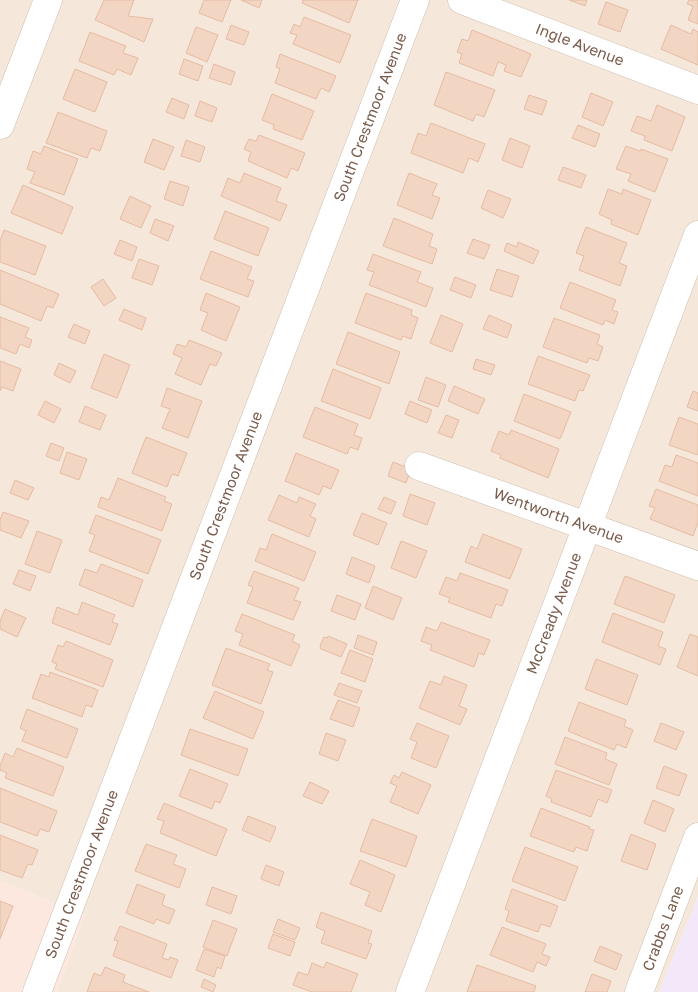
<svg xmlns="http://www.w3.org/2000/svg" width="698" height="992" font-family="'Golos Text',sans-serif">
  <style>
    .residential { fill: #f5e8da }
    .commercial { fill: #fde8e0 }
    .education { fill: #f3e8fa }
    .building { fill: #f3d5c3; stroke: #e6bba3 }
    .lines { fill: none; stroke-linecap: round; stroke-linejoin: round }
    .minor-casing { stroke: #d1beb0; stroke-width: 29 }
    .minor { stroke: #fff; stroke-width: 28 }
    .labels { text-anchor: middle; stroke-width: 4; stroke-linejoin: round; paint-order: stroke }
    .street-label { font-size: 15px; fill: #7a5c4d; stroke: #fffaf3 }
  </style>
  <rect width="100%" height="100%" fill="#fdf6ec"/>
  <polygon class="residential" points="0,0 698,0 698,897 659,992 57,992 85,915 0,881"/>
  <polygon class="commercial" points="0,881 85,915 57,992 0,992"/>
  <polygon class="education" points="698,897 698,992 659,992"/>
  <g class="building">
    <polygon points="104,0 134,0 128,16 153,19 144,42 95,20"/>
    <polygon points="204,0 231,0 222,22 199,13"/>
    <polygon points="241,0 262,0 259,8"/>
    <polygon points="303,0 358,0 349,23 302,3"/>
    <polygon points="569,0 587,0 585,6"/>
    <polygon points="689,0 698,0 698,24 688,20 693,6 687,4"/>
    <polygon points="606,2 628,10 620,32 598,24"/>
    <polygon points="304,17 351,35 340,63 293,44 297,35 290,33 294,24 300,27"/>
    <polygon points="231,25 249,32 244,45 226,39"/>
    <polygon points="671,25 691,34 693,29 698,32 698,65 661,49"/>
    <polygon points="196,27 218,35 207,62 186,53"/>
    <polygon points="472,30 531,54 521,77 504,71 506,65 498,62 493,76 459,63 462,54 457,52 462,39 468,41"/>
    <polygon points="90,32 126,46 123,53 138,58 131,75 117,69 114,75 79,61"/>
    <polygon points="280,54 336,76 329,92 321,88 316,99 275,83 280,69 276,67"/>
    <polygon points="184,59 203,66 198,81 179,74"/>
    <polygon points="214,64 235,72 231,85 209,78"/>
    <polygon points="75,69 107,82 95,112 63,99"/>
    <polygon points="446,72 495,90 484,117 476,114 473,121 434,105"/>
    <polygon points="591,93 613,102 603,126 582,117"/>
    <polygon points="272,94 314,111 302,140 273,129 274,125 262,120"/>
    <polygon points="529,95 547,101 542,115 524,109"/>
    <polygon points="172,98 189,105 184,119 166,112"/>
    <polygon points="200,101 217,108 212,122 195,116"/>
    <polygon points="657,105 685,117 672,151 644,140 645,136 631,131 637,116 651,121"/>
    <polygon points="58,112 107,131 100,151 91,148 87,158 46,143"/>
    <polygon points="431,123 485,144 478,162 469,158 463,173 411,153 418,133 426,136"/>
    <polygon points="578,125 600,134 595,147 572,138"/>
    <polygon points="259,135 305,153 298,171 291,168 287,178 248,161 251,152 244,149 249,139 256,141"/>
    <polygon points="510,138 530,146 522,168 502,160"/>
    <polygon points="153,139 174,147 164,170 144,162"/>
    <polygon points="186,140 205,147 200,162 181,156"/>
    <polygon points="44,146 78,159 64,195 30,183 35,172 27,169 33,151 41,154"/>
    <polygon points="626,146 640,151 641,149 668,159 655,192 628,181 631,174 616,169"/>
    <polygon points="563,167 586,175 581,188 558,180"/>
    <polygon points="244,173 281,188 276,201 287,205 280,221 221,196 228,178 240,183"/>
    <polygon points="409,173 437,184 432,195 440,198 432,219 397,205"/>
    <polygon points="170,181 189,187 183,206 164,199"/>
    <polygon points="23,185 73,207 62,234 11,213"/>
    <polygon points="608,189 622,194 623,189 651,200 638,235 611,224 612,220 599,214"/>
    <polygon points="488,190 511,199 503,218 481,208"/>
    <polygon points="130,196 151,206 141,228 120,219"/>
    <polygon points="225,211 269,228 258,256 214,239"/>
    <polygon points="394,218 433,234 429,246 437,249 432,264 383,246"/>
    <polygon points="155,219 174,226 168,241 150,233"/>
    <polygon points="586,227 627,243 619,263 627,266 620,286 579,270 584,256 576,253"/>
    <polygon points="4,230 46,246 35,275 0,262 0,241"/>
    <polygon points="473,239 490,245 484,259 467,253"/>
    <polygon points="120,240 137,247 132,261 114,254"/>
    <polygon points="518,242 539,251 533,264 504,251 507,243 517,247"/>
    <polygon points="211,251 252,267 247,279 254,281 248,297 200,279"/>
    <polygon points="373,254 421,272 417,282 433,288 426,307 369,285 374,272 367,270"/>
    <polygon points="139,259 159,266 152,285 132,278"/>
    <polygon points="497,269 519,276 512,297 490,290"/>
    <polygon points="0,270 59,294 53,308 47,306 41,321 0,304"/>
    <polygon points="455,277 476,285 471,298 450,290"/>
    <polygon points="103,279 116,298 104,306 91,287"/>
    <polygon points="570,282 616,300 612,310 618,312 614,324 605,320 603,325 560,308"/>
    <polygon points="206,293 240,307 226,341 201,330 208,313 200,310"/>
    <polygon points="366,293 412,310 411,315 418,318 411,339 403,336 401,340 355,323"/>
    <polygon points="124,309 146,318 142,330 119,320"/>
    <polygon points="441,315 463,324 452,352 430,343"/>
    <polygon points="489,315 512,325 507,338 483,329"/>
    <polygon points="0,317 29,328 25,337 32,340 29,348 20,344 16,354 0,348"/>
    <polygon points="554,318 600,335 597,344 603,347 598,361 589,358 587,363 543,347"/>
    <polygon points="74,324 90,331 85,344 68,337"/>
    <polygon points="348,332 400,352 389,384 336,364"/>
    <polygon points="189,340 222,353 216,366 210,364 201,385 175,374 182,358 173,354 177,344 186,347"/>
    <polygon points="104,354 130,365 117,398 91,388"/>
    <polygon points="538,356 590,375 583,391 579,390 575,401 528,384"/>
    <polygon points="476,359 495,365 491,375 473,369"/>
    <polygon points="0,361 21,369 13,391 2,387 0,391"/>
    <polygon points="59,363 76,371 70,383 54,375"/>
    <polygon points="333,369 381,388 370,419 321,401"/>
    <polygon points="426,377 446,385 438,407 418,400"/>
    <polygon points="454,386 485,399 478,414 448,401"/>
    <polygon points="167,388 202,401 188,438 162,428 170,409 161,406"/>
    <polygon points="693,391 698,393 698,411 687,407"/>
    <polygon points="524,394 571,412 560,439 514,421"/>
    <polygon points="45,401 61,409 54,423 38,415"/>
    <polygon points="410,401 432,410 427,423 405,414"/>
    <polygon points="85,406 106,415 100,430 79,422"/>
    <polygon points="315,407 358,424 354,435 362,438 358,450 350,447 347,454 303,437"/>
    <polygon points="446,415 459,420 452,438 438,433"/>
    <polygon points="679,417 698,424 698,455 669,445"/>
    <polygon points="511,430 559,449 548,478 500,458 501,455 491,451 499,431 509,435"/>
    <polygon points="146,437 187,453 178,476 172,474 167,487 132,473"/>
    <polygon points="51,443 64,448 59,461 46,456"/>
    <polygon points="67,452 87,459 79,480 60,473"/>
    <polygon points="296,453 339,470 331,489 323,486 319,495 285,481"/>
    <polygon points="676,455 698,463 698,496 659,481 665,465 672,467"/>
    <polygon points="393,462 411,469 406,483 388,476"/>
    <polygon points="118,478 166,497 164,501 172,504 162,531 98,507 101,497 109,500"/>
    <polygon points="15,480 34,488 28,500 10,493"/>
    <polygon points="656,489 698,505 698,522 693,536 650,519 655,508 649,506"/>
    <polygon points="410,494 435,503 427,525 403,516"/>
    <polygon points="279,495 297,503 299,497 316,504 310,516 316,519 309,537 268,520"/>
    <polygon points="384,497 396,502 391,514 378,509"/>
    <polygon points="3,512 29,521 21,538 0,530 0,520"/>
    <polygon points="362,513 387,523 378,545 353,535"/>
    <polygon points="96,515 161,540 148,574 89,551 95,535 89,533"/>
    <polygon points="37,531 62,540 50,573 25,564"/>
    <polygon points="272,534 316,552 304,581 255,561 260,548 266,550"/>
    <polygon points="483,534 522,549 510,579 465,562 471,546 477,549"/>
    <polygon points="401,541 427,551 416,578 391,568"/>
    <polygon points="352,557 375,566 369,583 346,574"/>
    <polygon points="101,564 143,580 133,607 79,585 85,569 97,573"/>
    <polygon points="19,570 36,576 30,591 13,584"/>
    <polygon points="254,571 299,588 294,600 301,602 293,620 247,603 253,587 248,585"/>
    <polygon points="460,573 508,590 502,606 496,604 491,618 448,602 450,598 439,594 446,577 457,581"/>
    <polygon points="625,576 675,595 664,623 614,604"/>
    <polygon points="373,586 402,598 393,620 365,608"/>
    <polygon points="337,595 361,604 355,620 331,611"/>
    <polygon points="82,602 115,615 112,622 118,624 110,645 52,623 57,607 78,615"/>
    <polygon points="5,609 26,618 17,637 0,629 0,621"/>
    <polygon points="613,613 663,632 658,646 666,649 660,665 602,642"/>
    <polygon points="242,614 295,635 292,641 300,645 291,666 239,645 243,634 235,631"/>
    <polygon points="441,622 490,640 484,655 479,653 474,667 430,650 432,645 421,641 426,627 437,631"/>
    <polygon points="690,634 698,637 698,676 677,667"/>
    <polygon points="358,635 377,642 373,655 354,648"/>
    <polygon points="328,636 347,644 341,657 321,649 320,646 324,637 327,638"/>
    <polygon points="66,641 113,660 103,687 55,669 57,664 52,662 58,645 63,647"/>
    <polygon points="226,648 270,664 267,670 273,672 261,704 212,685"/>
    <polygon points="350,650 373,659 365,682 341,673"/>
    <polygon points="596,659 638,675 627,705 585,689"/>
    <polygon points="50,672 98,690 92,707 86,705 82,717 32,698 41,674 49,677"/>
    <polygon points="444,676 467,685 459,706 467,709 460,725 419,708 430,681 441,685"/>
    <polygon points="339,683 362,691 357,703 334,695"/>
    <polygon points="215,691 264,712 253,739 203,718"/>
    <polygon points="338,700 360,708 353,727 330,719"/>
    <polygon points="579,702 626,720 624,726 633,730 626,748 617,744 614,750 568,731"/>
    <polygon points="27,709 78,729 67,758 22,741 26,731 20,728"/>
    <polygon points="417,723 449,736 436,768 411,758 417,742 410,739"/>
    <polygon points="661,723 684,732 676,750 654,741"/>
    <polygon points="190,729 248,749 238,776 181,755"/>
    <polygon points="326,733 346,740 338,761 319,754"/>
    <polygon points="565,737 607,753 605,759 617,764 609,785 555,764"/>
    <polygon points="17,748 64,767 53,796 5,778 7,773 0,770 0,766 5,753 13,757"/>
    <polygon points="664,766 687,775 679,796 656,788"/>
    <polygon points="190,769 228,784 220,803 215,801 212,809 179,796"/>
    <polygon points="556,770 612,790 607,803 598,799 591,817 551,802 552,799 546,796"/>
    <polygon points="402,772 431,785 418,814 390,802 397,786 390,783 394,775 399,778"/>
    <polygon points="310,782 329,791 322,804 303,796"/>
    <polygon points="0,788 57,811 49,832 40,829 37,836 0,822"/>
    <polygon points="653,800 674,809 665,832 644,823"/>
    <polygon points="164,803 227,829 216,856 160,833 164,821 157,819"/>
    <polygon points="541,808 590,827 589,829 594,830 587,851 576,847 574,852 530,836"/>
    <polygon points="248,816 276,827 270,842 242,830"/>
    <polygon points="372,819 417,836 406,867 360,851"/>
    <polygon points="631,834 656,844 647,870 621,861"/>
    <polygon points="0,835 38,850 32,865 28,864 22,878 0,870"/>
    <polygon points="146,844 177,855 173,864 186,869 179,888 135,871"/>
    <polygon points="525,847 578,867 565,901 512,881"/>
    <polygon points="360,860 395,875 381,912 365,905 370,892 350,884"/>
    <polygon points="266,865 284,872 279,886 261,879"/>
    <polygon points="137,884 165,895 162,905 175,910 169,924 156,919 154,924 126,913"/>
    <polygon points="212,887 237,896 231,914 206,905"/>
    <polygon points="512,889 558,906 550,927 541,924 538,932 506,921 509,911 505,909"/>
    <polygon points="0,901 13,906 0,939"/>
    <polygon points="321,912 372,931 368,943 372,944 366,959 321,943 325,931 316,927"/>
    <polygon points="278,919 300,928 295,940 273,932"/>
    <polygon points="213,920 237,929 227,956 203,947"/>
    <polygon points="120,926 167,944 162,958 169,960 170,957 178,960 171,978 113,956 118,941 114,940"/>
    <polygon points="502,927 546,944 542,954 550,957 546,966 537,962 533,972 490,955"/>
    <polygon points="273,934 295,942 290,956 268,948"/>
    <polygon points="600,946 622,955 616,970 594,961"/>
    <polygon points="204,949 225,956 221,969 217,967 214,977 196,970"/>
    <polygon points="326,962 358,974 351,992 312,992 293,985 298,972 308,975 312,963 324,968"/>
    <polygon points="477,965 536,986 534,992 467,992"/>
    <polygon points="105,967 125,975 123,982 149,992 87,992 94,973 101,976"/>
    <polygon points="592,974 611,981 607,992 585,992"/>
    <polygon points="204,979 216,985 213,992 201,987"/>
  </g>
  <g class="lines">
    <defs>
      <g id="minor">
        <path id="s1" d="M462,0l236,90"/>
        <polyline points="0,125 48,0"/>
        <path id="s2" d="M419,466l279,100"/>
        <path id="s3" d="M37,992l378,-992"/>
        <path id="s4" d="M410,992l288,-757"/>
        <path id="s5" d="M639,992l59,-155"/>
      </g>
    </defs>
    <use href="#minor" class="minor-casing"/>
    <use href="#minor" class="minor"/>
  </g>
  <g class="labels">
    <g class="street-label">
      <text dy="5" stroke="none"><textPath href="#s1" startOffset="126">Ingle Avenue</textPath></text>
      <text dy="5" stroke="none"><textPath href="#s3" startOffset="936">South Crestmoor Avenue</textPath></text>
      <text dy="5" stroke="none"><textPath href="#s3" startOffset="531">South Crestmoor Avenue</textPath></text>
      <text dy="5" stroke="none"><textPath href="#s2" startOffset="148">Wentworth Avenue</textPath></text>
      <text dy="5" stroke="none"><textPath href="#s4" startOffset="405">McCready Avenue</textPath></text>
      <text dy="5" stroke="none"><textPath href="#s3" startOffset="126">South Crestmoor Avenue</textPath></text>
      <text dy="5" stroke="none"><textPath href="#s5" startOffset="68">Crabbs Lane</textPath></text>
    </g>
  </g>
</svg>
